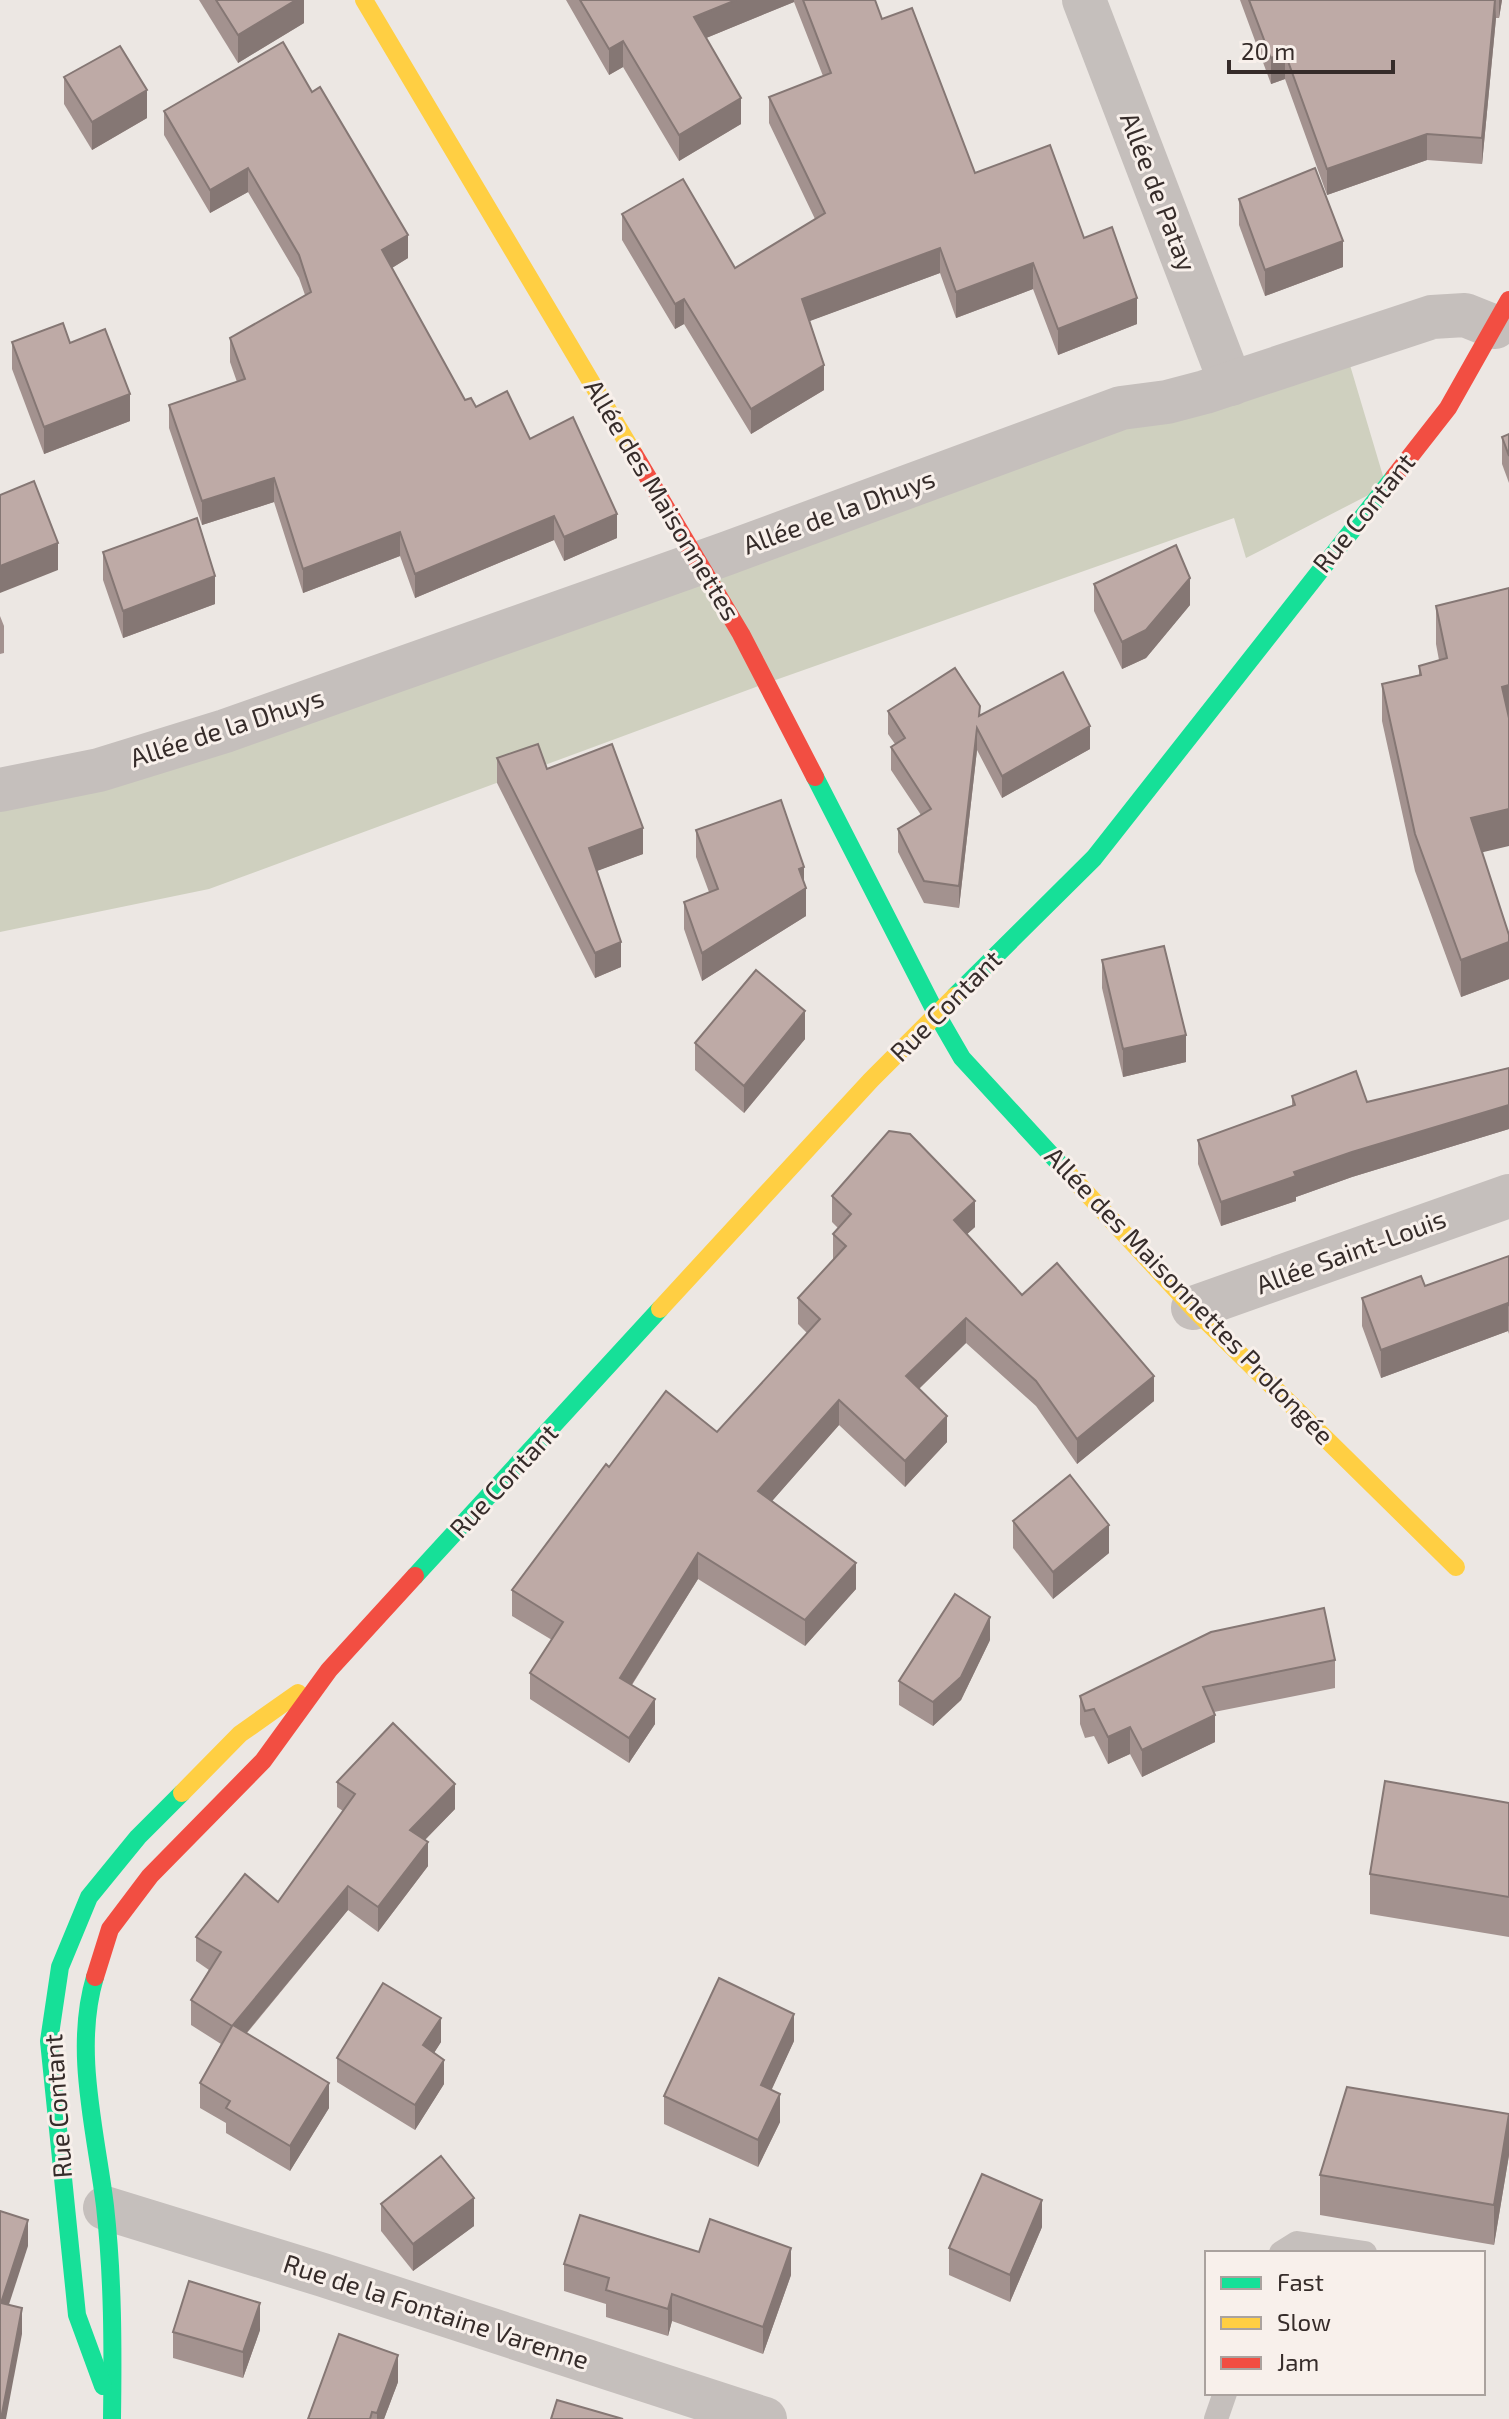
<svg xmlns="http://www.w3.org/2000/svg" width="1509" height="2419" font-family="'Exo 2',sans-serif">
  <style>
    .green { fill: #cfd0bf }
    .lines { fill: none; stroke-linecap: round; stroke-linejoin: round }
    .lane { stroke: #c5bfbc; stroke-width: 24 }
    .street { stroke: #c5bfbc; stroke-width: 44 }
    .fast { stroke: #16e098; stroke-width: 18 }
    .slow { stroke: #ffcf43; stroke-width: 18 }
    .jam { stroke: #f24e42; stroke-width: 18 }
    .wall { fill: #a3928f }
    .shaded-wall { fill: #857774 }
    .building { fill: #beaaa6; stroke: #857774; stroke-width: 2 }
    .labels { text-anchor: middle; stroke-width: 6; stroke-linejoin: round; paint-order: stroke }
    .street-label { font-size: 26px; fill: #362c2a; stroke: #f8f0eb }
  </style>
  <rect width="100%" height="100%" fill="#ece7e3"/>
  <polygon class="green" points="1344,345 1386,486 1246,558 1234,518 767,683 209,889 0,932 0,790"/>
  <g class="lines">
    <g class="lane">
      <polyline points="1281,2253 1297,2243 1365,2253"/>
      <polyline points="1216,2419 1225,2393"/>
    </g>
    <g class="street">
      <polyline points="1084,0 1231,384"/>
      <polyline points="0,790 99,770 225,731 725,554 1121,408 1167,402 1205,392 1432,317 1465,315 1495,327"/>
      <polyline points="1193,1308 1509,1196"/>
      <polyline points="105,2208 323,2275 765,2419"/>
    </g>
    <g class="fast">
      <polyline points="815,777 936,1013 962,1058 1067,1172"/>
      <polyline points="955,996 1094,858 1394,477"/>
      <polyline points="415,1576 660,1309"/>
      <path d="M95,1977c-22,73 1,155 10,229 8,71 8,141 7,213"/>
      <polyline points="103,2386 77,2315 49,2041 60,1967 89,1897 138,1837 182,1793"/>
    </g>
    <g class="slow">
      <polyline points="364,0 634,454"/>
      <polyline points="1067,1172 1193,1308 1456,1567"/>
      <polyline points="660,1309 871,1080 955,996"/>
      <polyline points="182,1793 240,1734 298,1693"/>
    </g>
    <g class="jam">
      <polyline points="634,454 741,634 815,777"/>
      <polyline points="1394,477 1448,408 1509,300"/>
      <polyline points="95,1977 110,1929 150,1876 263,1761 329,1670 415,1576"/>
    </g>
  </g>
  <g class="wall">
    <polygon points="199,0 304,0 304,23 238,63"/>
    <polygon points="566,0 875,0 882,19 975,173 1084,238 1137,324 1058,355 1033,289 956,318 940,273 809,321 824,390 751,434 684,324 675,329 622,240 622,214 735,268 815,219 769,123 769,97 823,76 794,2 706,38 741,124 679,161 623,67 609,75"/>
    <polygon points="1240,0 1502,0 1499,18 1496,18 1482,164 1427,160 1327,195 1285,79 1271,84"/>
    <polygon points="64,77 147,118 92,150 64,104"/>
    <polygon points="164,111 408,258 392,268 465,400 530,439 617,538 564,561 554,540 415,598 400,556 303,593 274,502 202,525 169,428 169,405 237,382 230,362 230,338 305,295 299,278 248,192 210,213 164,135"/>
    <polygon points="1239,199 1343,267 1265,296 1239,225"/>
    <polygon points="12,342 130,421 44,454 12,369"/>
    <polygon points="1509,434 1509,483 1502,464 1502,437"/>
    <polygon points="103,552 215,604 123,638 103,580"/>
    <polygon points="1094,584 1190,605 1146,658 1122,669 1094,611"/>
    <polygon points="1509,588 1482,853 1509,935 1509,979 1461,997 1415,871 1382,721 1382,684 1419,675 1419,666 1439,660 1436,644 1436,606"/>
    <polygon points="0,616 4,626 4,653 0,654"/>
    <polygon points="888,711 980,715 1090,749 1002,798 977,750 959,908 924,903 898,852 898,829 921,815 891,770 891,747 895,744 888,734"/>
    <polygon points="497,758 547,769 643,854 596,871 621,967 595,978 497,783"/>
    <polygon points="696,830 804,883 806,916 702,981 684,929 684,902 709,892 696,857"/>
    <polygon points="1102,960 1186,1062 1123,1077 1102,988"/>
    <polygon points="805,1039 744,1113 695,1070 695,1043"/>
    <polygon points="1509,1068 1509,1129 1352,1177 1296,1197 1296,1201 1221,1226 1198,1164 1198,1140 1292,1106 1292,1096 1367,1102"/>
    <polygon points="832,1196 975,1227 967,1234 1022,1295 1154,1401 1077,1464 1036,1406 966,1343 919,1389 947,1442 905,1487 839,1425 772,1501 856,1589 805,1646 698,1579 632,1685 655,1724 629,1763 530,1699 530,1673 552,1640 512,1616 512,1590 609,1467 717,1432 807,1333 798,1324 798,1298 833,1260 833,1234 838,1228 832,1222"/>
    <polygon points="1509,1256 1509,1334 1508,1331 1381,1378 1362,1326 1362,1298 1425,1286"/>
    <polygon points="1013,1521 1109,1553 1053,1599 1013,1548"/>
    <polygon points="990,1640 961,1700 933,1726 899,1705 899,1681"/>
    <polygon points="1335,1660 1335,1688 1214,1712 1215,1742 1142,1777 1130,1754 1108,1764 1094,1736 1085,1738 1080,1724 1080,1696"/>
    <polygon points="337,1782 455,1809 425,1840 428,1866 378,1932 348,1910 247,2033 329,2108 290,2171 226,2133 226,2123 200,2108 200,2083 221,2044 191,2025 191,2000 209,1970 196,1961 196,1937 278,1902 343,1811 337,1807"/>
    <polygon points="1509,1803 1509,1937 1370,1914 1370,1874"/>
    <polygon points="794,2041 771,2090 780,2122 758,2167 664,2124 664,2096"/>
    <polygon points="441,2042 434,2053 444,2084 415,2130 337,2082 337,2058"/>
    <polygon points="1509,2114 1509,2155 1494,2245 1320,2215 1320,2175"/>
    <polygon points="381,2204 474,2226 413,2271 381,2231"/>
    <polygon points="1042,2227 1010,2302 949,2275 949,2248"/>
    <polygon points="699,2252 791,2275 763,2354 672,2321 668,2336 606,2317 606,2304 564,2291 564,2264"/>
    <polygon points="260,2330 243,2378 173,2358 173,2332"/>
    <polygon points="398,2382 384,2419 308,2419"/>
  </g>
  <g class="shaded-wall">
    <polygon points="296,0 304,0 304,23 238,63 238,35"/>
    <polygon points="736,0 794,0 794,2 694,43 694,17"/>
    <polygon points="1495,0 1496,18 1482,164 1482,138"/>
    <polygon points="1499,0 1502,0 1499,18"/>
    <polygon points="623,41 623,67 609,75 609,49"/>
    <polygon points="1285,53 1285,79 1271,84 1271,58"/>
    <polygon points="147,90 147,118 92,150 92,122"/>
    <polygon points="741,98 741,124 679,161 679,135"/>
    <polygon points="1427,134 1427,160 1327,195 1327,169"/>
    <polygon points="248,168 248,192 210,213 210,190"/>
    <polygon points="408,235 408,258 382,274 382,250"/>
    <polygon points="1343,241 1343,267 1265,296 1265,270"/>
    <polygon points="940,248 940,273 802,324 802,299"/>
    <polygon points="1033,263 1033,289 956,318 956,292"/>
    <polygon points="1137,298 1137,324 1058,355 1058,329"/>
    <polygon points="684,299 684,324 675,329 675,304"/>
    <polygon points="824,365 824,390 751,434 751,409"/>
    <polygon points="130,394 130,421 44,454 44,427"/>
    <polygon points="274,478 274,502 202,525 202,501"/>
    <polygon points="617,514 617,538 564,561 564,537"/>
    <polygon points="554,516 554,540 415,598 415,574"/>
    <polygon points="400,532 400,556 303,593 303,569"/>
    <polygon points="58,543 58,570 0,593 0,566"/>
    <polygon points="215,576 215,604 123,638 123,611"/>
    <polygon points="1190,578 1190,605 1146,658 1122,669 1122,642"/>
    <polygon points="1509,685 1509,722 1502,687"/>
    <polygon points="1090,726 1090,749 1002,798 1002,776"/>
    <polygon points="977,728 977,750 959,908 959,886"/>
    <polygon points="1509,809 1509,846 1471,855 1471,818"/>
    <polygon points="643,828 643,854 589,874 589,848"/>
    <polygon points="804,867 804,890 806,888 806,916 702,981 702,953 799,869"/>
    <polygon points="621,942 621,967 595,978 595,953"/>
    <polygon points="1509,942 1509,979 1461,997 1461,960"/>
    <polygon points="805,1011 805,1039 744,1113 744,1086"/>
    <polygon points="1186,1035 1186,1062 1123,1077 1123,1049"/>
    <polygon points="1509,1105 1509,1129 1352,1177 1296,1197 1296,1201 1221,1226 1221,1202 1294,1172 1352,1152"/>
    <polygon points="975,1201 975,1227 954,1246 954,1220"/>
    <polygon points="1508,1303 1508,1331 1381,1378 1381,1350"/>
    <polygon points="966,1318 966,1343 906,1401 906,1376"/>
    <polygon points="1154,1376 1154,1401 1077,1464 1077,1439"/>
    <polygon points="839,1400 839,1425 758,1517 758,1491"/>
    <polygon points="947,1416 947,1442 905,1487 905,1461"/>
    <polygon points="1109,1525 1109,1553 1053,1599 1053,1572"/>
    <polygon points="698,1553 698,1579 620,1703 620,1678"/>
    <polygon points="856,1563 856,1589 805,1646 805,1620"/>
    <polygon points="990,1617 990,1640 961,1700 933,1726 933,1702"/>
    <polygon points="655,1699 655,1724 629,1763 629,1738"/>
    <polygon points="1215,1715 1215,1742 1142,1777 1142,1750"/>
    <polygon points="1130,1727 1130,1754 1108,1764 1108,1737"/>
    <polygon points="455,1784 455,1809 410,1855 410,1830"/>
    <polygon points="428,1842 428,1866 378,1932 378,1907"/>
    <polygon points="348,1886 348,1910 233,2049 233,2025"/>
    <polygon points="794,2014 794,2041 761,2113 761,2085"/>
    <polygon points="441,2018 441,2042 423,2070 423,2045"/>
    <polygon points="444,2060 444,2084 415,2130 415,2105"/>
    <polygon points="329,2083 329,2108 290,2171 290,2146"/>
    <polygon points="780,2094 780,2122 758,2167 758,2140"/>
    <polygon points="1509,2115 1509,2155 1494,2245 1494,2205"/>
    <polygon points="474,2198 474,2226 413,2271 413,2244"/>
    <polygon points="1042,2200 1042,2227 1010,2302 1010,2275"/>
    <polygon points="28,2220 28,2246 1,2329 1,2303"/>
    <polygon points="791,2248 791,2275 763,2354 763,2327"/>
    <polygon points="672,2294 672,2321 668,2336 668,2309"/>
    <polygon points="260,2303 260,2330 243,2378 243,2352"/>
    <polygon points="22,2308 22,2334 6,2419 1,2419"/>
    <polygon points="398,2355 398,2382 384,2419 377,2419 377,2413"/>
  </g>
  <g class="building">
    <polygon points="216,0 296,0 238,35"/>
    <polygon points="580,0 736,0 694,17 741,98 679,135 623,41 609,49"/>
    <polygon points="803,0 875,0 882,19 912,8 975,173 1050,145 1084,238 1112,227 1137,298 1058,329 1033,263 956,292 940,248 802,299 824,365 751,409 684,299 675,304 622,214 683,179 735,268 825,213 769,97 831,73"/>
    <polygon points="1249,0 1495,0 1482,138 1427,134 1327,169 1285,53 1271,58"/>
    <polygon points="283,42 312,92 320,87 408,235 382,250 465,400 471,398 476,407 507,391 530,439 573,417 617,514 564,537 554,516 415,574 400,532 303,569 274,478 202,501 169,405 245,379 230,338 311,292 299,255 248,168 210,190 164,111"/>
    <polygon points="120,46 147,90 92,122 64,77"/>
    <polygon points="1315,168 1343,241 1265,270 1239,199"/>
    <polygon points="63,323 70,343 105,329 130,394 44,427 12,342"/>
    <polygon points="1509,434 1509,456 1502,437"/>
    <polygon points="34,481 58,543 0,566 0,495"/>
    <polygon points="197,518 215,576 123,611 103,552"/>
    <polygon points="1176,545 1190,578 1146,630 1122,642 1094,584"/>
    <polygon points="1509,588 1509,685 1502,687 1509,718 1509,809 1471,818 1509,935 1509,942 1461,960 1415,834 1382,684 1421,675 1419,666 1447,658 1436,606"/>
    <polygon points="955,668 980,706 979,716 1063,672 1090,726 1002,776 977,728 959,886 924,881 898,829 931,809 891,747 905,738 888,711"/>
    <polygon points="538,744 547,769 612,744 643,828 589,848 621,942 595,953 497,758"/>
    <polygon points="781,800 804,867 799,869 806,888 702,953 684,902 718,889 696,830"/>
    <polygon points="1164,946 1186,1035 1123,1049 1102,960"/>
    <polygon points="756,970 805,1011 744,1086 695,1043"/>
    <polygon points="1509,1068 1509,1105 1352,1152 1294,1172 1296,1176 1221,1202 1198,1140 1295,1105 1292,1096 1356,1071 1367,1102"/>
    <polygon points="889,1131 910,1134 975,1201 954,1220 1022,1295 1057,1263 1154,1376 1077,1439 1036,1381 966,1318 906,1376 947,1416 905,1461 839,1400 758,1491 856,1563 805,1620 698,1553 620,1678 655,1699 629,1738 530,1673 563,1622 512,1590 606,1464 609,1467 666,1391 717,1432 820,1319 798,1298 846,1246 833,1234 851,1214 832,1196"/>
    <polygon points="1509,1256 1509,1306 1508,1303 1381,1350 1362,1298 1421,1276 1425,1286"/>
    <polygon points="1070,1475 1109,1525 1053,1572 1013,1521"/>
    <polygon points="955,1594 990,1617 961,1677 933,1702 899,1681"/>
    <polygon points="1324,1608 1335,1660 1203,1687 1215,1715 1142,1750 1130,1727 1108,1737 1094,1709 1085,1711 1080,1696 1211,1632"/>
    <polygon points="393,1723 455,1784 410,1830 428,1842 378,1907 348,1886 233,2025 329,2083 290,2146 226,2108 230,2101 200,2083 232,2026 191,2000 221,1952 196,1937 245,1874 278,1902 355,1794 337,1782"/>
    <polygon points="1385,1781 1509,1803 1509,1897 1370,1874"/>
    <polygon points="719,1978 794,2014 761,2085 780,2094 758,2140 664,2096"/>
    <polygon points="383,1983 441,2018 423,2045 444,2060 415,2105 337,2058"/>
    <polygon points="1347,2087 1509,2114 1494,2205 1320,2175"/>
    <polygon points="441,2156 474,2198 413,2244 381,2204"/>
    <polygon points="982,2174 1042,2200 1010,2275 949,2248"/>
    <polygon points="0,2211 28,2220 1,2303 22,2308 1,2419 0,2419"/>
    <polygon points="580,2215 699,2252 710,2219 791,2248 763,2327 672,2294 668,2309 606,2290 609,2278 564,2264"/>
    <polygon points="189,2281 260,2303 243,2352 173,2332"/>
    <polygon points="339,2334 398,2355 377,2413 372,2412 370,2419 308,2419"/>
    <polygon points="557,2400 623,2419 551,2419"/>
  </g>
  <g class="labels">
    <g class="street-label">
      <text transform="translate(1158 192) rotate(69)" y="9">Allée de Patay</text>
      <text transform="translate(662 500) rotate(59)" y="9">Allée des Maisonnettes</text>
      <text transform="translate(839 512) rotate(-20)" y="9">Allée de la Dhuys</text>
      <text transform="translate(1364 513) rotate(-51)" y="9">Rue Contant</text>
      <text transform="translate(227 728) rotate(-18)" y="9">Allée de la Dhuys</text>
      <text transform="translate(946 1006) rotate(-45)" y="9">Rue Contant</text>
      <text transform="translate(1351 1252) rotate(-20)" y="9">Allée Saint-Louis</text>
      <text transform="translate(1189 1296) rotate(46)" y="9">Allée des Maisonnettes Prolongée</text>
      <text transform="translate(504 1481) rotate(-47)" y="9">Rue Contant</text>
      <text transform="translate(58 2106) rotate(-94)" y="9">Rue Contant</text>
      <text transform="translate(436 2312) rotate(18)" y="9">Rue de la Fontaine Varenne</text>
    </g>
  </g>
  <rect x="1205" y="2251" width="280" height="144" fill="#f8f0eb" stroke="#aaa29e" stroke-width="2"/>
  <rect x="1221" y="2277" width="40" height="12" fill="#16e098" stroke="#aaa29e" stroke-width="2"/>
  <text x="1277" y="2291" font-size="24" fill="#362c2a">Fast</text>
  <rect x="1221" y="2317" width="40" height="12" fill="#ffcf43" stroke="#aaa29e" stroke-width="2"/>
  <text x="1277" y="2331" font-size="24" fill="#362c2a">Slow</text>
  <rect x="1221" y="2357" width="40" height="12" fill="#f24e42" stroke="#aaa29e" stroke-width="2"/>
  <text x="1277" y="2371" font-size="24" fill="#362c2a">Jam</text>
  <path d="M1229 60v12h164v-12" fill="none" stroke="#362c2a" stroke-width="4"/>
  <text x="1241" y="60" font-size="24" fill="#362c2a" stroke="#f8f0eb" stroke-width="6" paint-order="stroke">20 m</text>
</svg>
